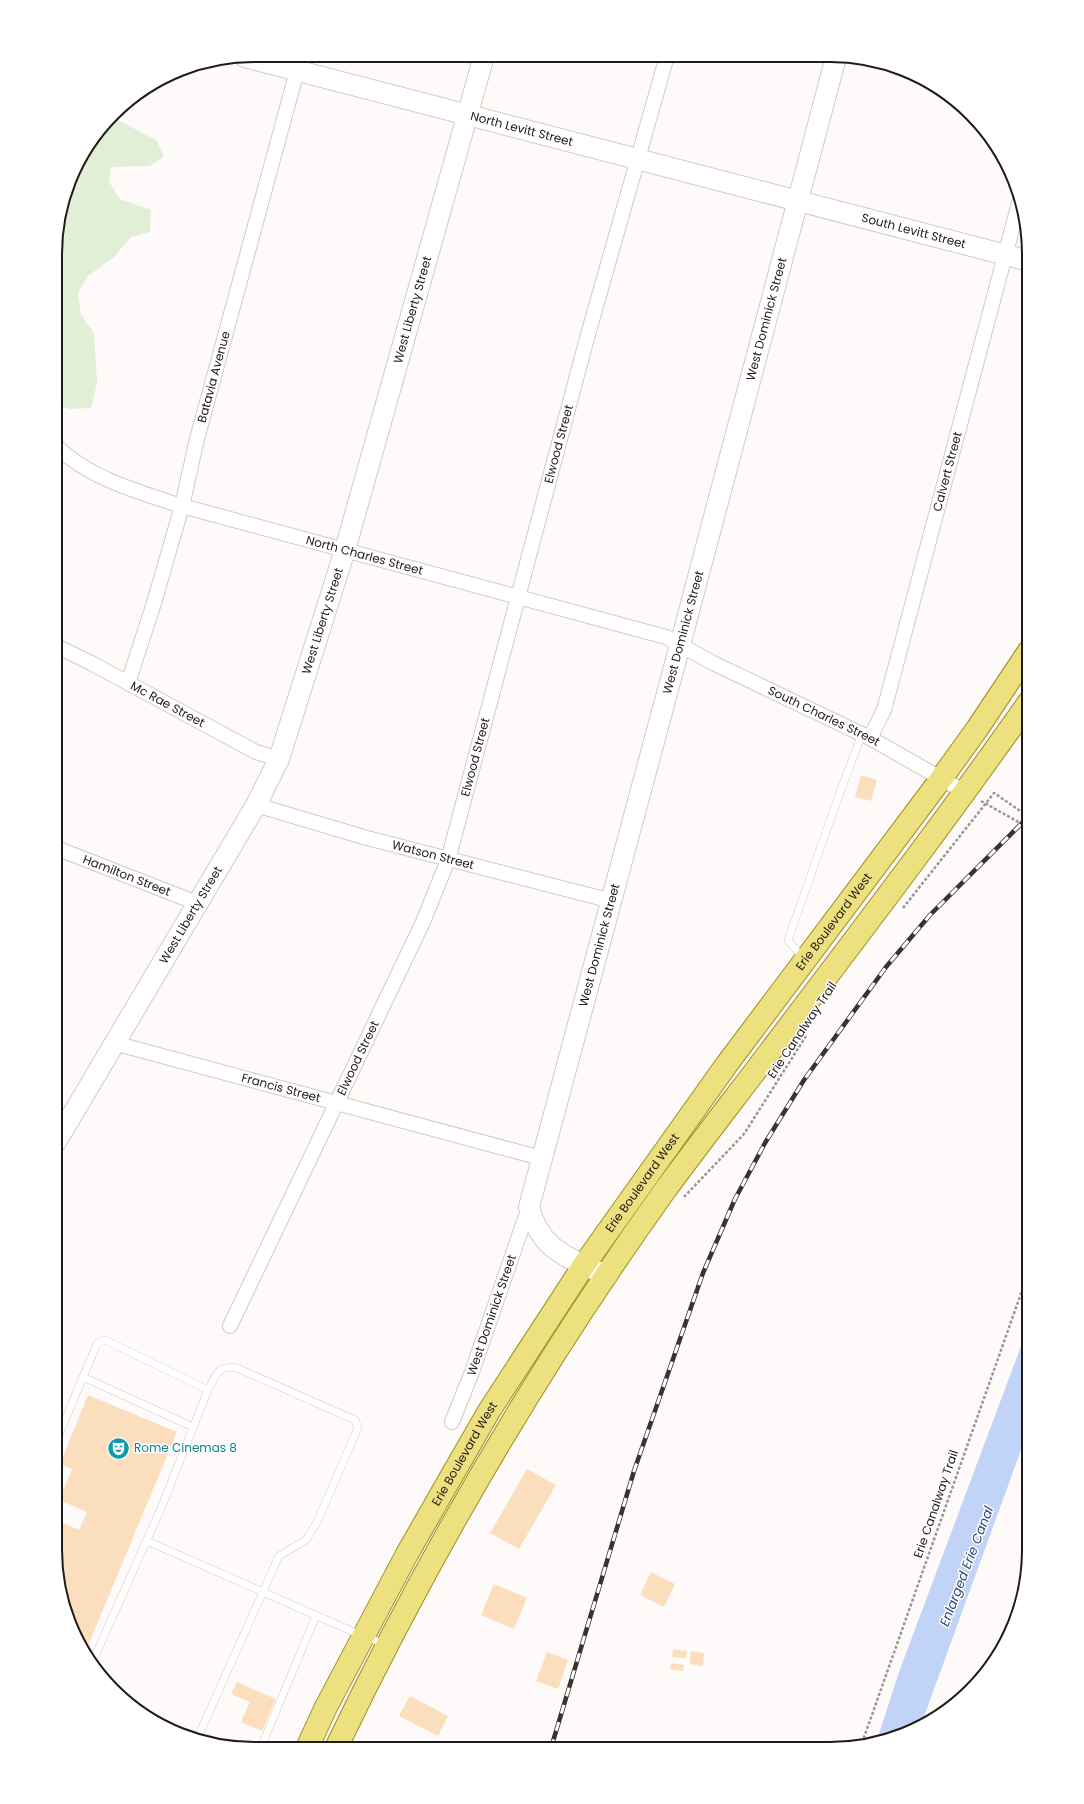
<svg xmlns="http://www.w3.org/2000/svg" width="1084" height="1804" font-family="Poppins,sans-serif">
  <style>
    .green { fill: #e2efd7 }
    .water { fill: #c1d3f6 }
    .building { fill: #fadebe }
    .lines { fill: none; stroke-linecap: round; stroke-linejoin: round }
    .lane-casing { stroke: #d7c9c1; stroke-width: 8 }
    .street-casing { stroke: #d7c9c1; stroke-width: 16 }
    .secondary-casing { stroke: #d7c9c1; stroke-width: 22 }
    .primary-casing { stroke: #9d8e24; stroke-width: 24 }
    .path { stroke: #9a9694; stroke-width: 2.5; stroke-dasharray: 3 2; stroke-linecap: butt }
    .lane { stroke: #fff; stroke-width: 7 }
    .street { stroke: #fff; stroke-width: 14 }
    .secondary { stroke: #fff; stroke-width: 20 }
    .primary { stroke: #ece07f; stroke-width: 22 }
    .rail-casing { stroke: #373330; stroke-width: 4.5 }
    .rail { stroke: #fff; stroke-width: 3; stroke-dasharray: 9; stroke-linecap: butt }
    .labels { text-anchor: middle; stroke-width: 3; stroke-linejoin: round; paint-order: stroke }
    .street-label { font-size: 12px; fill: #201b18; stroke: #fff }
    .culture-label { font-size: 12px; fill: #0d838f; stroke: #fff; text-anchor: start }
    .water-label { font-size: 13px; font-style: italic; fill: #324876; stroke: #fff }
    .rim { fill: none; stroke: #201b18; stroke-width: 2 }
  </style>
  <rect width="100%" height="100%" fill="#fdfaf9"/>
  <polygon class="green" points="113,117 157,141 164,157 149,166 111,167 109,182 120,199 151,210 150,232 131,237 114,257 88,276 78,293 81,315 94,333 97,383 91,408 68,409 56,402 57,228 76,166"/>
  <polygon class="water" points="1029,1325 1029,1428 921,1725 906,1734 877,1740 899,1672"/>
  <g class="building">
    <polygon points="861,775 877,780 871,801 855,797"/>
    <polygon points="88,1395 177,1432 85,1653 70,1626 55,1550 55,1544 58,1536 55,1535 55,1522 56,1520 79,1530 87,1512 59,1500 72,1469 60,1464"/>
    <polygon points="527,1469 556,1485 519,1549 490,1533"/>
    <polygon points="651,1572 675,1584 664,1607 640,1595"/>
    <polygon points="494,1584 527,1598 514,1629 481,1615"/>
    <polygon points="673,1649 687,1651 686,1658 672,1657"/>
    <polygon points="691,1651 704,1653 703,1666 690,1664"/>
    <polygon points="547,1652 568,1660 558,1689 536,1681"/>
    <polygon points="671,1663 684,1665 683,1671 670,1669"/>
    <polygon points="237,1682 276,1699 262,1731 241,1722 250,1702 231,1694"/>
    <polygon points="410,1696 448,1716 438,1736 399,1716"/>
  </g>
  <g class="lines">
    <defs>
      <g id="lane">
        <polyline points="803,958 788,940 839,795 862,734"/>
        <polyline points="83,1377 97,1344 105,1340 208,1390"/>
        <polyline points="55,1444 83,1377 193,1427"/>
        <polyline points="147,1541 363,1636 385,1644"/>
        <path d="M92,1663l70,-157 46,-116c9,-16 9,-25 29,-22l118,52 3,8 -41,94 -11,18 -27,16 -82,183"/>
        <polyline points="261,1747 316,1616"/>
      </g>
      <g id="street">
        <path id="s1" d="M56,446c34,33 83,46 126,60l484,131 47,26 157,75 95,54"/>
        <path id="s2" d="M56,646l35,17 165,89 23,7"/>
        <path id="s3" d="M128,683l26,-80 28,-97 15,-67 100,-368"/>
        <path id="s4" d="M870,738l14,-28 135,-507"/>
        <path id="s5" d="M256,805l111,33 245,63"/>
        <path id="s6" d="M56,848l141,55"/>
        <path id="s7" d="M114,1043l427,115"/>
        <path id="s8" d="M230,1326l193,-404 25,-62 139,-522 80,-282"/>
        <path id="s9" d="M452,1422l20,-50 57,-165"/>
      </g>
      <g id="secondary">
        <path id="s10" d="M245,57l784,204"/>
        <path id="s11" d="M56,1142l200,-337 23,-46 66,-209 139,-494"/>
        <path id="s12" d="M607,1276c-38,-19 -66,-24 -78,-69l151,-562 156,-588"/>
      </g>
      <g id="primary">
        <path id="s13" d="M307,1748l19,-41 81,-153 44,-77 38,-66 95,-146 143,-201 214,-285 36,-50 52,-78"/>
        <path d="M336,1748c93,-194 202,-380 327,-555 38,-52 79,-104 118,-156 84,-111 168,-221 248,-335"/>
      </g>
    </defs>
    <use href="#lane" class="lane-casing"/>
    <use href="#street" class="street-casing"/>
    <use href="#secondary" class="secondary-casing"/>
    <use href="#primary" class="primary-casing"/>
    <g class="path">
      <polyline points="981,801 1029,828"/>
      <polyline points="903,908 994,793 1029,817"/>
      <polyline points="684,1197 744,1134 806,1036"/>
      <polyline points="862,1743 1029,1271"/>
    </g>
    <use href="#lane" class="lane"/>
    <use href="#street" class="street"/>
    <use href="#secondary" class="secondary"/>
    <use href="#primary" class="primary"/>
    <defs>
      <polyline id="rail" points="551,1748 634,1471 703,1273 735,1199 765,1143 804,1080 886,967 930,915 1029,816"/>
    </defs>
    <use href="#rail" class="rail-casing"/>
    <use href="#rail" class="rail"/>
  </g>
  <defs>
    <symbol id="theatre-disc" viewBox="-11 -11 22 22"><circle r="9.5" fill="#0f9aa8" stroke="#fff"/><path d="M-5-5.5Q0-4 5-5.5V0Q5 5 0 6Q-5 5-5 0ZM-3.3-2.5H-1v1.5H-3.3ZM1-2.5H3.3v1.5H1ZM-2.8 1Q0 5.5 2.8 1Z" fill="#fff"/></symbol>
  </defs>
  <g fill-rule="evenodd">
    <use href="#theatre-disc" x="106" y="1436" width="25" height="25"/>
  </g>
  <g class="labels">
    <g class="street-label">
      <text dy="4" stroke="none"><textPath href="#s10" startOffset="286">North Levitt Street</textPath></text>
      <text dy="4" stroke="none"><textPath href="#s10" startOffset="691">South Levitt Street</textPath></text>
      <text dy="4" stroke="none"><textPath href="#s11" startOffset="912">West Liberty Street</textPath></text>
      <text dy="4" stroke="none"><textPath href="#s12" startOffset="1028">West Dominick Street</textPath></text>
      <text dy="4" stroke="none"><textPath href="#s3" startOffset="318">Batavia Avenue</textPath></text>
      <text dy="4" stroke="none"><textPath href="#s8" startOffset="945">Elwood Street</textPath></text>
      <text dy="4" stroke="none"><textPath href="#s4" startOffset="278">Calvert Street</textPath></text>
      <text dy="4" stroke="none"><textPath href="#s1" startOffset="330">North Charles Street</textPath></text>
      <text dy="4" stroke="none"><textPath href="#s11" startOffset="588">West Liberty Street</textPath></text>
      <text dy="4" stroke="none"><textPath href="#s12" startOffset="704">West Dominick Street</textPath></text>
      <text dy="4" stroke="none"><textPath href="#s2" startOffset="126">Mc Rae Street</textPath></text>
      <text dy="4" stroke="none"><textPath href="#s1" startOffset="819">South Charles Street</textPath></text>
      <text dy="4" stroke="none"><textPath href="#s8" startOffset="621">Elwood Street</textPath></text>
      <text dy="4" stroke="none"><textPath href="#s5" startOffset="184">Watson Street</textPath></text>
      <text dy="4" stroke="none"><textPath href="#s6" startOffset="76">Hamilton Street</textPath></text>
      <text dy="4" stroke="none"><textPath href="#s11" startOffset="264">West Liberty Street</textPath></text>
      <text dy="4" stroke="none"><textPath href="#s13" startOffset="982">Erie Boulevard West</textPath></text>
      <text dy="4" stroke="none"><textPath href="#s12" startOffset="380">West Dominick Street</textPath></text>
      <text transform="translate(802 1030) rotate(-56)" y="4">Erie Canalway Trail</text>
      <text dy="4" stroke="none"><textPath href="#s8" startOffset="297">Elwood Street</textPath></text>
      <text dy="4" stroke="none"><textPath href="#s7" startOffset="173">Francis Street</textPath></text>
      <text dy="4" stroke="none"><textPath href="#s13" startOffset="658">Erie Boulevard West</textPath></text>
      <text dy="4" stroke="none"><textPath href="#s9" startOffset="114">West Dominick Street</textPath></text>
      <text dy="4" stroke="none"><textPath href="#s13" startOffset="334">Erie Boulevard West</textPath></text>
      <text transform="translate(936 1504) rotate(-71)" y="4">Erie Canalway Trail</text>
    </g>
    <g class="culture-label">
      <text x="134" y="1452">Rome Cinemas 8</text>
    </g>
    <g class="water-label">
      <text transform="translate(966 1566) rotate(-69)" y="5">Enlarged Erie Canal</text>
    </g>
  </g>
  <path d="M0 0H1084V1804H0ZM254 62H830A192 192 0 0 1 1022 254V1550A192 192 0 0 1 830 1742H254A192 192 0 0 1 62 1550V254A192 192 0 0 1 254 62Z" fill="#fff" fill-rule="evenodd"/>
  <path class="rim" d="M254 62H830A192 192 0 0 1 1022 254V1550A192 192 0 0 1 830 1742H254A192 192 0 0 1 62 1550V254A192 192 0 0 1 254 62Z"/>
</svg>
